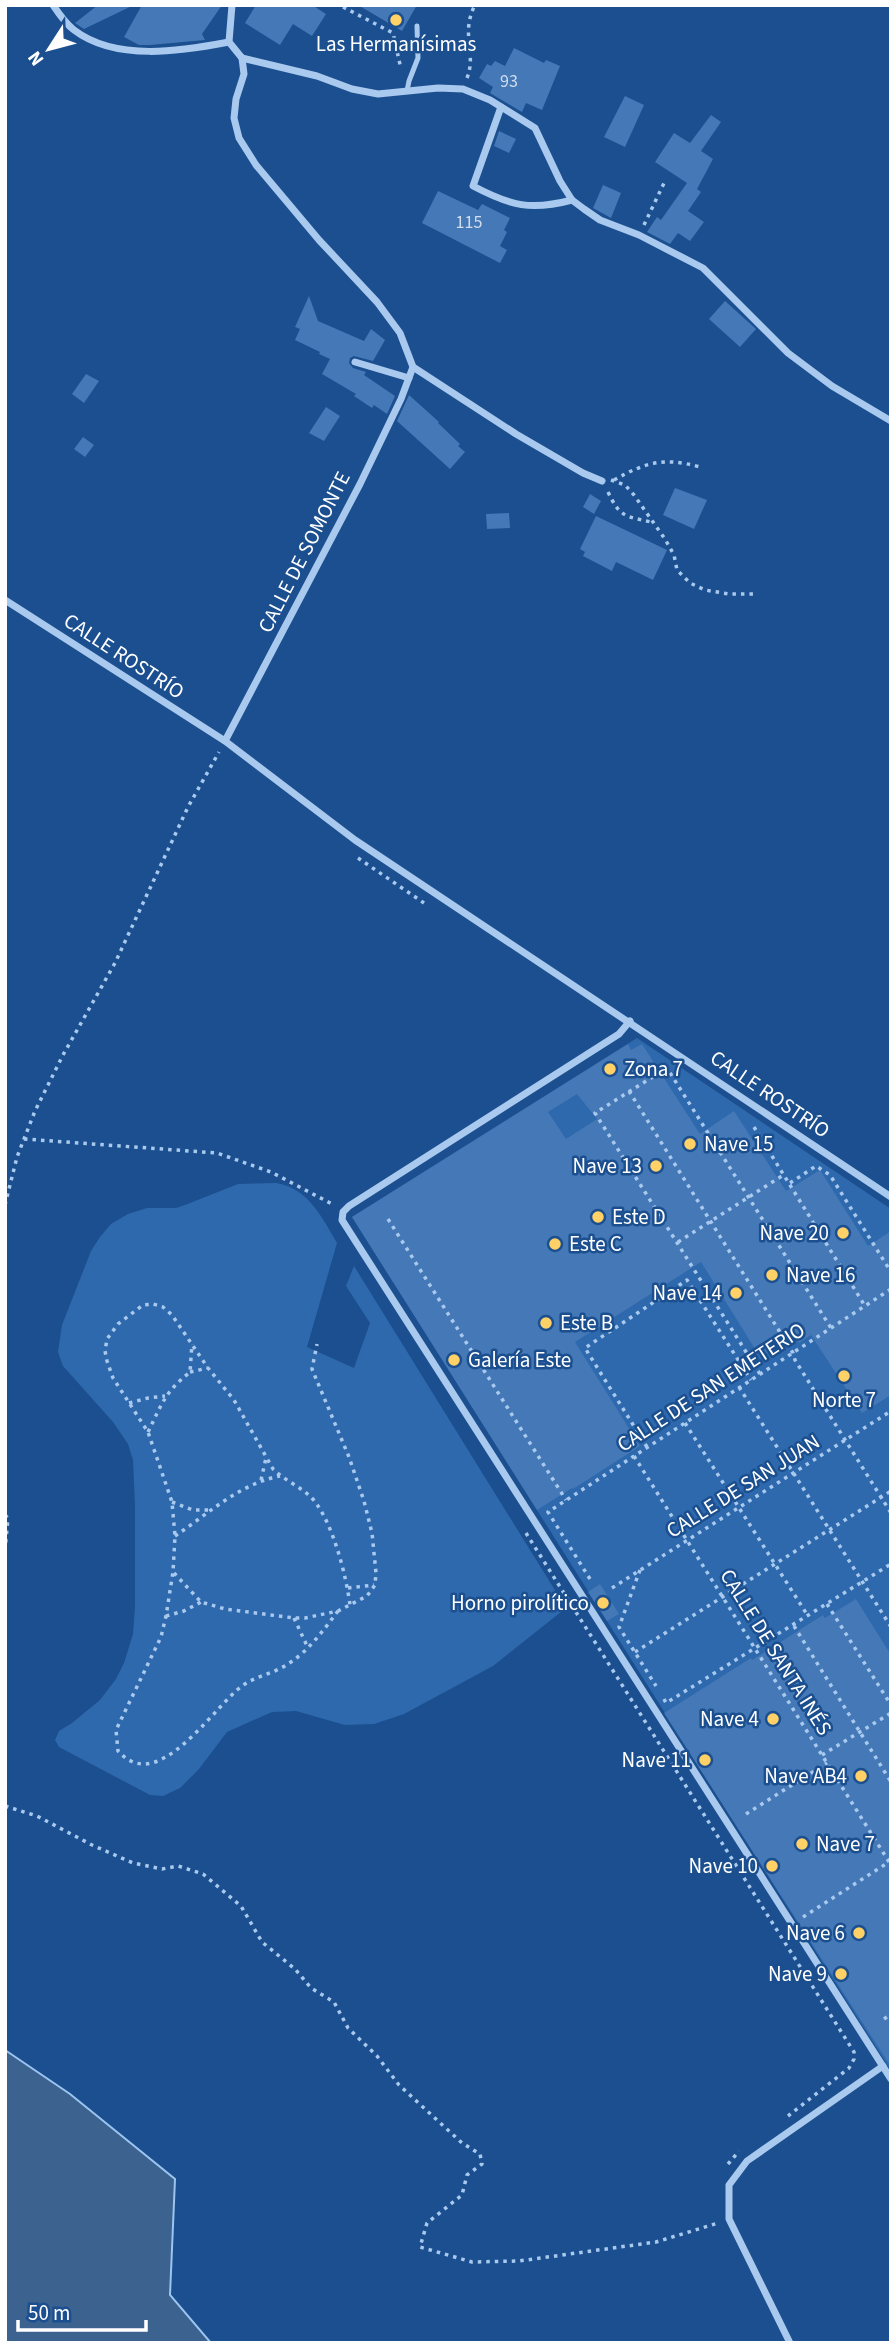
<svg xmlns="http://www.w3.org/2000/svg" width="896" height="2348" font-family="'Source Sans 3',sans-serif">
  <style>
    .green { fill: #2e69ad }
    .water { fill: #3c6290; stroke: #9cc4f0; stroke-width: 2 }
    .building { fill: #4478b7; fill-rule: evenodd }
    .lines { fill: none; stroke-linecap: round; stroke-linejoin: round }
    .path { stroke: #a9c9ee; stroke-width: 3.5; stroke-dasharray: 3.5 5; stroke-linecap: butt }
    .service { stroke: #a9c9ee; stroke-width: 5 }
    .minor { stroke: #a9c9ee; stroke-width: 7 }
    .poi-dot { fill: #ffd166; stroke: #1b4f8f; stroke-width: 2.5 }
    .labels { text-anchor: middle; stroke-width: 5; stroke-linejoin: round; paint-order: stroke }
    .number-label { font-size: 18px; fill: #d0dded }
    .poi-label { font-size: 21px; fill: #fff; stroke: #1b4f8f; text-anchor: end }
    .street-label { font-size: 21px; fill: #fff; stroke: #1b4f8f }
  </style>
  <rect width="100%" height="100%" fill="#1b4f8f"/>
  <g class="green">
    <polygon points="637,1038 891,1209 891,2071 352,1217"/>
    <path d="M276,1183c32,5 46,34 61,60l-30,104 47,21 16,-45 -24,-37 8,-20 212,342 -73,58 -89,48 -30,10 -29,1 -49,-14 -24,1 -45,20 -28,37 -19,19 -17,8 -13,-1 -91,-48 -4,-7 4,-9 13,-8 28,-23 16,-21 8,-16 9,-29 2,-27v-102l-2,-45 -5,-16 -15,-22 -50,-56 -5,-14 4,-27 29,-74 9,-14 11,-13 17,-10 19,-6h29l9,-3 53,-21z"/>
  </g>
  <polygon class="water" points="5,2050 70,2094 175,2179 170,2295 211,2343 5,2343"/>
  <g class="building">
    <polygon points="98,5 134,5 84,29 75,23"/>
    <polygon points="142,5 222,5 202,34 205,40 150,45 139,45 124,37"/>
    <polygon points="256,5 312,5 326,14 312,36 293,24 280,45 245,23"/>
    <polygon points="358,5 417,5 402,31"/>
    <polygon points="514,48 544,63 546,60 560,66 542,110 526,103 522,112 490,93 493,87 479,78 487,64 491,66 495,61 505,66"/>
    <polygon points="625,96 644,105 625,147 604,137"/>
    <polygon points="711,115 721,122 701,151 713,159 697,189 701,192 688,211 704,222 690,241 678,233 670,244 647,232 657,217 661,220 687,183 655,162 674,133 690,143"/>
    <polygon points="499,131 516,139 509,153 494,146"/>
    <polygon points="603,185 621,193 611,218 593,208"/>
    <polygon points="438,191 478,210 482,204 510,218 504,230 507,232 500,246 507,250 500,263 422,223"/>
    <polygon points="309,296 318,321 364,341 371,329 385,340 373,361 354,356 350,358 349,363 353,368 366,372 364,375 395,396 387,414 374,405 372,408 354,396 356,394 322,374 330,359 319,354 320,352 295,340 300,329 295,327"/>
    <polygon points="725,301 756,329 740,347 709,319"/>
    <polygon points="86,374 99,381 84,403 72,394"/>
    <polygon points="409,395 439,422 438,423 460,444 458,446 465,452 450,469 397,421"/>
    <polygon points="326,407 340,416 324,441 309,433"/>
    <polygon points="83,437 94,445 85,457 74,449"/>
    <polygon points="675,488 707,500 694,529 663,515"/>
    <polygon points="590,494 601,501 594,514 583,507"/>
    <polygon points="509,513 510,528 487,529 486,514"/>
    <polygon points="596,516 667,550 653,580 616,562 612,571 583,556 585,552 580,549"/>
    <path d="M628,1044l3,6 11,-6 58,90 34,-23 52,80 34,-21 48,76 23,-15v164l-29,18 -51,-78 -12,8 -4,-7 -35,21 -59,-95 -126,80 65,104 -67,43 -1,-1 -35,22 -185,-293zM577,1094l20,25 -31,20 -18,-27z"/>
    <polygon points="600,1584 619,1614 607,1621 588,1592"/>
    <polygon points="856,1599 891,1655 891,2067 664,1713 751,1658 752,1660 823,1615 825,1618"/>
  </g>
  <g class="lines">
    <g class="path">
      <polyline points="343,7 393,33 401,69"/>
      <path d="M467,78c10,-25 -7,-44 8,-73"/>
      <polyline points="644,225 664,183"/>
      <polyline points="611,480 625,485 634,495 665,539 674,555 677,570 690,583 705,590 729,594 753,594"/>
      <path d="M614,480c32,-18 50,-23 86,-13"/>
      <path d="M608,492c12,25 16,24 43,30"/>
      <polyline points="358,858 424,903"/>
      <polyline points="629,1091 793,1353 795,1360 891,1513"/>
      <polyline points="754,1127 865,1306"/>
      <polyline points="24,1139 217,1153 271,1172 332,1204"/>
      <polyline points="790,1183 816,1166 830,1175 891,1272"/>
      <polyline points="5,1205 17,1157 35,1111 63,1055 115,963 188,807 219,752"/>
      <polyline points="388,1219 566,1500"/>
      <polyline points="678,1242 785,1174"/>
      <polyline points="190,1372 208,1368"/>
      <polyline points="760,1374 595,1113 667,1068 831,1328"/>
      <polyline points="739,1387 891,1627"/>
      <polyline points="129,1403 148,1398 165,1396"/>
      <polyline points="685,1423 808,1616"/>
      <path d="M148,1432c14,-28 16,-39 42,-60l2,-28"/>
      <polyline points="647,1447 585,1348 687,1280 751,1380"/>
      <polyline points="634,1456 891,1865"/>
      <polyline points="261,1480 266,1458"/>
      <polyline points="172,1502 193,1510 211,1510"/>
      <polyline points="5,1515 8,1518 5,1551"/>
      <polyline points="526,1533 854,2052 854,2059 849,2068 788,2116"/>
      <path d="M175,1536c33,-22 64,-52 105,-60"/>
      <polyline points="640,1570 619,1627 656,1686"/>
      <polyline points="174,1573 201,1602 225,1609 294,1618 305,1618 338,1611 367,1596 375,1585 376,1573 372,1533 364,1501 349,1457 312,1369 317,1344"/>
      <polyline points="590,1579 548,1512 891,1289"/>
      <polyline points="348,1588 374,1585"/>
      <polyline points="612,1588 891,1411"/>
      <polyline points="827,1604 891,1705"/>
      <path d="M338,1611c-16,21 -32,44 -57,57 -13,7 -27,9 -39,18 -24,17 -74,94 -111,75 -5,-2 -9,-6 -13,-10l-2,-21 45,-93 5,-21 7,-44 2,-36 -3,-34 -24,-70 -35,-54 -6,-17 -2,-10 2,-12 11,-15 25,-19 10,-1 10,3 9,8 36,53 26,32 39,69c13,13 32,19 43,34 18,25 30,72 34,102"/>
      <polyline points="166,1616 184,1611 201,1602"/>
      <polyline points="294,1618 308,1648"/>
      <polyline points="794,1626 891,1782"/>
      <polyline points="635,1652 891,1491"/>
      <polyline points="664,1699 666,1703 891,1564"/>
      <polyline points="822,1755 891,1713"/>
      <polyline points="5,1806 37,1816 92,1845 133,1863 162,1869 178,1866 203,1874 241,1906 262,1942 295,1969 311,1988 334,2002 348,2028 377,2056 399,2085 462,2143 480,2154 482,2164 467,2175 462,2195 427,2223 420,2247 472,2262 519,2261 656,2242 718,2223"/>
      <polyline points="746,1814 827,1763"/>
      <polyline points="803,1917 889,1862"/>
      <polyline points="884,2019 891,2014"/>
      <polyline points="728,2164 739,2151"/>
    </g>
    <polyline class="service" points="407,91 409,81 418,58 417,26"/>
    <g class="minor">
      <path d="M53,5c6,9 13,19 21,25 42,32 108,21 155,12"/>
      <polyline points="232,5 229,42 242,58 244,74 236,99 234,118 239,138 256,165 319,240 377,302 400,333 413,367 516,434 583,473 602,481"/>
      <polyline points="242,58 317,76 352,89 378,94 438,88 463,89 490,100 535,128 560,181 572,200 584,209 600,220 639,235 703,268 788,353 832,386 891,421"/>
      <path d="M501,107l-28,79c38,20 58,25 99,14"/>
      <polyline points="355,362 409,378"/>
      <polyline points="5,600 225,741 355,840 891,1197"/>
      <polyline points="225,741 360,484 401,399 413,367"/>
      <polyline points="630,1021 619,1034 349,1206 343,1212 342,1220 891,2079"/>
      <polyline points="790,2343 729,2219 729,2185 747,2161 883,2066"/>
    </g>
  </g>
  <g class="poi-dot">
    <circle cx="396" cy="20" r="7"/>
    <circle cx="610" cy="1069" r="7"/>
    <circle cx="690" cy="1144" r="7"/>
    <circle cx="656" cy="1166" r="7"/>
    <circle cx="598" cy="1217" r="7"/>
    <circle cx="843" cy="1233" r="7"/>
    <circle cx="555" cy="1244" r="7"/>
    <circle cx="772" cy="1275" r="7"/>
    <circle cx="736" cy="1293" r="7"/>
    <circle cx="546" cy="1323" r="7"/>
    <circle cx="454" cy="1360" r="7"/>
    <circle cx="844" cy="1376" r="7"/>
    <circle cx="603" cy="1603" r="7"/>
    <circle cx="773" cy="1719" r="7"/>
    <circle cx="705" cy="1760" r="7"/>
    <circle cx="861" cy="1776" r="7"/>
    <circle cx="802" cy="1844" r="7"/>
    <circle cx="772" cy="1866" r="7"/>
    <circle cx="859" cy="1933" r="7"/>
    <circle cx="841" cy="1974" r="7"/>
  </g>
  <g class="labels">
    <g class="number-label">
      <text x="509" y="87">93</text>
      <text x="469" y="228">115</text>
    </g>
    <g class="poi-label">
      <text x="396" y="51" text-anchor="middle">Las Hermanísimas</text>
      <text x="624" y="1076" text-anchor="start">Zona 7</text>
      <text x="704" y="1151" text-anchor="start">Nave 15</text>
      <text x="642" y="1173">Nave 13</text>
      <text x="612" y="1224" text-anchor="start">Este D</text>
      <text x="829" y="1240">Nave 20</text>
      <text x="569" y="1251" text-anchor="start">Este C</text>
      <text x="786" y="1282" text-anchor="start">Nave 16</text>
      <text x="722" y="1300">Nave 14</text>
      <text x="560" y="1330" text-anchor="start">Este B</text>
      <text x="468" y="1367" text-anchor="start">Galería Este</text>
      <text x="844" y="1407" text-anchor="middle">Norte 7</text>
      <text x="589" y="1610">Horno pirolítico</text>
      <text x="759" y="1726">Nave 4</text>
      <text x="691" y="1767">Nave 11</text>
      <text x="847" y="1783">Nave AB4</text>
      <text x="816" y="1851" text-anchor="start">Nave 7</text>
      <text x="758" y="1873">Nave 10</text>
      <text x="845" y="1940">Nave 6</text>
      <text x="827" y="1981">Nave 9</text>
    </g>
    <g class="street-label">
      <text transform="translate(304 552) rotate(-63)" y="7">CALLE DE SOMONTE</text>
      <text transform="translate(124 656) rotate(33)" y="7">CALLE ROSTRÍO</text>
      <text transform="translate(770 1094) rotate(34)" y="7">CALLE ROSTRÍO</text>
      <text transform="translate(711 1387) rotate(-33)" y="7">CALLE DE SAN EMETERIO</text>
      <text transform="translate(743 1486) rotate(-32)" y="7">CALLE DE SAN JUAN</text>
      <text transform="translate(776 1652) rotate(58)" y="7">CALLE DE SANTA INÉS</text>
    </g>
  </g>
  <rect width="896" height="2348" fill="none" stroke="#ffffff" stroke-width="14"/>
  <g transform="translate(49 49) rotate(234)" stroke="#1b4f8f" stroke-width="5" paint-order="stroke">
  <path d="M0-5L12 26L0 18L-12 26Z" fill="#ffffff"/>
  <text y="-10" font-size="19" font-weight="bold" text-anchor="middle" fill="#ffffff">N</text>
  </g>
  <path d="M18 2320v10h128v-10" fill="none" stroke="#ffffff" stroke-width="3.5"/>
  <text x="28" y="2320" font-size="21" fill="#ffffff" stroke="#1b4f8f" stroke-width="5" paint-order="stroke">50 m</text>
</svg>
